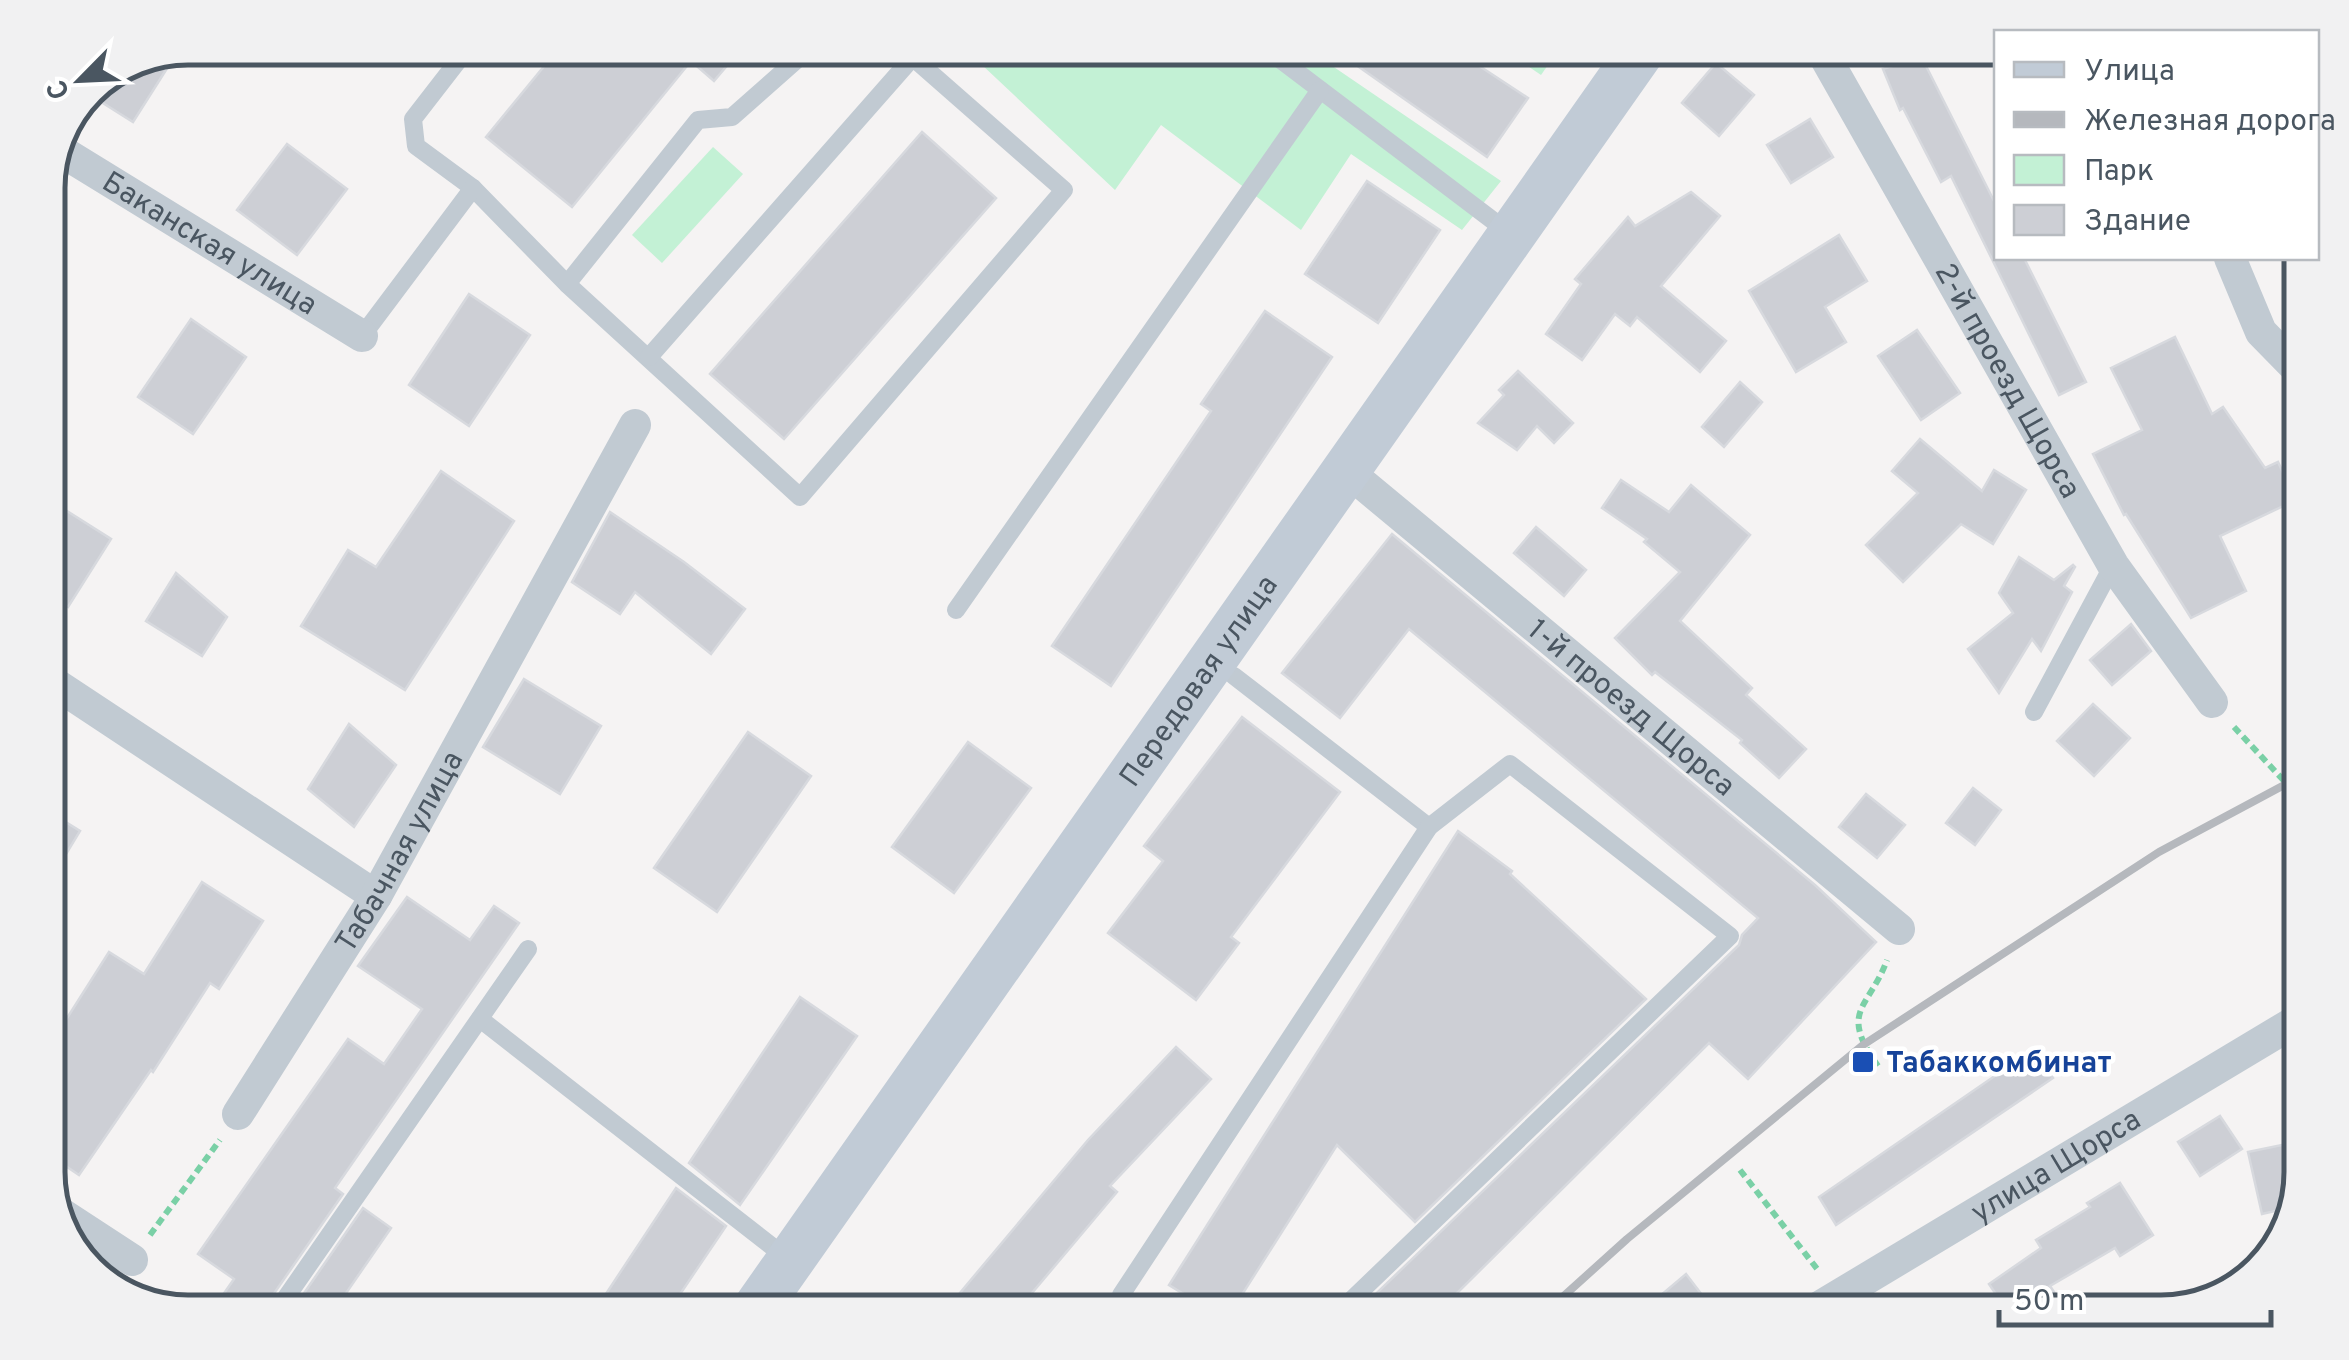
<svg xmlns="http://www.w3.org/2000/svg" width="2349" height="1360" font-family="Overpass,sans-serif">
  <style>
    .green { fill: #c3f1d5 }
    .building { fill: #cdcfd5; stroke: #d7d9de; stroke-width: 2.5 }
    .lines { fill: none; stroke-linecap: round; stroke-linejoin: round }
    .path { stroke: #7ad0a6; stroke-width: 6; stroke-dasharray: 8 5; stroke-linecap: butt }
    .service { stroke: #c1cad2; stroke-width: 18 }
    .minor { stroke: #c1cad2; stroke-width: 32 }
    .secondary { stroke: #c1cbd6; stroke-width: 48 }
    .rail { stroke: #b5b8bd; stroke-width: 8 }
    .transit-dot { fill: #1a4fb4; stroke: #fff; stroke-width: 4 }
    .labels { text-anchor: middle; stroke-width: 9; stroke-linejoin: round; paint-order: stroke }
    .street-label { font-size: 30px; fill: #4a5661; stroke: #fff }
    .transit-label { font-size: 30px; font-weight: bold; fill: #164399; stroke: #fff; text-anchor: start }
    .rim { fill: none; stroke: #4a5661; stroke-width: 5 }
  </style>
  <rect width="100%" height="100%" fill="#f5f3f3"/>
  <g class="green">
    <polygon points="964,48 1306,48 1501,181 1462,230 1351,154 1301,230 1161,125 1115,190"/>
    <polygon points="1501,48 1560,48 1541,75"/>
    <polygon points="713,147 743,174 662,263 632,235"/>
  </g>
  <g class="building">
    <polygon points="559,48 742,48 714,81 691,61 572,207 486,137"/>
    <polygon points="1332,48 1452,48 1528,98 1487,157"/>
    <polygon points="178,51 133,122 87,93 89,88"/>
    <polygon points="1921,56 1996,205 1996,258 2024,258 2086,382 2059,395 1951,176 1941,182 1903,108 1900,110 1883,69"/>
    <polygon points="1716,63 1754,95 1719,136 1682,103"/>
    <polygon points="1810,119 1833,157 1791,183 1767,145"/>
    <polygon points="922,132 996,198 784,439 710,374"/>
    <polygon points="287,144 347,189 297,255 237,210"/>
    <polygon points="1367,181 1440,230 1378,323 1305,274"/>
    <polygon points="1691,192 1720,216 1661,286 1726,341 1700,372 1637,317 1630,326 1615,314 1582,360 1546,334 1581,284 1575,279 1628,217 1635,226"/>
    <polygon points="1839,235 1867,281 1825,307 1846,342 1796,372 1749,291"/>
    <polygon points="469,294 530,335 469,426 409,385"/>
    <polygon points="1265,311 1332,357 1111,686 1052,646 1211,411 1201,404"/>
    <polygon points="191,319 246,357 193,434 138,397"/>
    <polygon points="1917,330 1960,393 1921,420 1878,356"/>
    <polygon points="2175,337 2212,414 2223,407 2265,468 2278,462 2296,500 2220,536 2246,591 2191,618 2126,514 2124,515 2093,454 2142,430 2111,368"/>
    <polygon points="1518,371 1573,423 1554,443 1537,426 1517,450 1478,423 1504,395 1499,390"/>
    <polygon points="1740,382 1762,402 1724,447 1702,427"/>
    <polygon points="1920,439 1982,491 1994,470 2026,490 1993,544 1961,524 1903,582 1866,545 1918,493 1892,471"/>
    <polygon points="441,471 514,521 405,690 301,626 348,550 376,567"/>
    <polygon points="1621,480 1669,512 1691,485 1750,535 1680,621 1752,688 1746,695 1806,749 1779,778 1740,743 1742,740 1655,672 1652,675 1615,638 1680,572 1644,542 1647,539 1602,508"/>
    <polygon points="48,499 111,539 68,607 48,594"/>
    <polygon points="610,512 684,562 745,609 711,654 635,592 620,614 572,582"/>
    <polygon points="1536,527 1586,570 1564,596 1514,553"/>
    <polygon points="1392,534 1815,885 1876,942 1748,1079 1709,1043 1438,1312 1357,1312 1739,945 1742,935 1758,918 1409,629 1340,718 1282,673"/>
    <polygon points="2019,557 2054,580 2073,565 2075,567 2064,586 2072,592 2041,651 2032,639 1999,693 1968,649 2013,613 1999,593"/>
    <polygon points="176,573 227,617 202,656 146,621"/>
    <polygon points="2131,624 2151,651 2112,685 2090,660"/>
    <polygon points="524,679 601,726 560,794 483,747"/>
    <polygon points="2093,704 2130,738 2094,776 2057,741"/>
    <polygon points="1242,717 1340,792 1231,937 1239,943 1196,1000 1108,933 1163,861 1144,846"/>
    <polygon points="349,724 396,765 354,827 308,789"/>
    <polygon points="748,732 811,776 717,912 654,868"/>
    <polygon points="968,742 1031,788 954,893 892,847"/>
    <polygon points="1973,788 2001,810 1975,845 1946,823"/>
    <polygon points="1866,794 1905,825 1877,858 1839,827"/>
    <polygon points="48,811 80,831 48,884"/>
    <polygon points="1458,831 1512,871 1510,874 1646,999 1415,1222 1337,1145 1231,1312 1213,1312 1169,1285"/>
    <polygon points="202,882 263,921 219,989 210,983 153,1072 151,1070 79,1175 48,1154 48,1048 109,952 144,974"/>
    <polygon points="407,897 470,940 494,906 519,923 335,1188 343,1194 266,1305 264,1312 211,1312 234,1279 198,1254 348,1039 384,1064 422,1009 358,966"/>
    <polygon points="800,997 857,1036 740,1205 689,1163"/>
    <polygon points="1176,1047 1211,1079 1110,1186 1117,1192 1016,1312 944,1312 1088,1140"/>
    <polygon points="2034,1049 2053,1078 1836,1225 1819,1197"/>
    <polygon points="2220,1116 2242,1149 2200,1176 2178,1142"/>
    <polygon points="2301,1141 2302,1173 2292,1207 2262,1214 2248,1152"/>
    <polygon points="2120,1183 2153,1235 2120,1256 2115,1248 2050,1286 2056,1295 2031,1312 2008,1312 1989,1284 2041,1248 2036,1240 2090,1207 2087,1203"/>
    <polygon points="676,1188 726,1226 668,1312 594,1312"/>
    <polygon points="363,1208 391,1228 333,1312 291,1312"/>
    <polygon points="1686,1274 1715,1312 1641,1312"/>
  </g>
  <g class="lines">
    <g class="path">
      <polyline points="2234,727 2287,784 2301,812"/>
      <path d="M1878,1066c-40,-56 -9,-57 9,-106"/>
      <polyline points="1740,1170 1818,1270"/>
      <polyline points="150,1235 220,1140"/>
    </g>
    <g class="service">
      <polyline points="468,48 413,119 416,146 473,188 567,284 800,497 1064,190 902,48"/>
      <polyline points="1265,48 1512,235"/>
      <polyline points="567,284 698,120 732,117 810,48"/>
      <polyline points="362,336 473,188"/>
      <polyline points="649,357 913,57 917,48"/>
      <polyline points="956,610 1320,90"/>
      <polyline points="1234,676 1429,827"/>
      <polyline points="2034,712 2113,565"/>
      <polyline points="480,1019 787,1258"/>
      <polyline points="276,1312 528,949"/>
      <polyline points="1146,1312 1121,1295 1429,827 1510,764 1730,936 1339,1312"/>
    </g>
    <g class="minor">
      <path id="s1" d="M1820,48l293,517 99,137"/>
      <path id="s2" d="M61,151l301,185"/>
      <polyline points="2230,258 2261,332 2301,373"/>
      <path id="s3" d="M1364,485l535,444"/>
      <polyline points="48,679 376,896"/>
      <path id="s4" d="M238,1114l138,-218 259,-471"/>
      <polyline points="57,1211 132,1260"/>
      <path id="s5" d="M1811,1312l490,-294"/>
    </g>
    <path class="secondary" id="s6" d="M754,1312l889,-1264"/>
    <polyline class="rail" points="1546,1312 1627,1239 1863,1045 2159,852 2301,776"/>
  </g>
  <rect class="transit-dot" x="1851" y="1050" width="24" height="24" rx="5"/>
  <g class="labels">
    <g class="street-label">
      <text dy="10" stroke="none"><textPath href="#s2" startOffset="175">Баканская улица</textPath></text>
      <text dy="10" stroke="none"><textPath href="#s1" startOffset="382">2-й проезд Щорса</textPath></text>
      <text dy="10" stroke="none"><textPath href="#s6" startOffset="772">Передовая улица</textPath></text>
      <text dy="10" stroke="none"><textPath href="#s3" startOffset="348">1-й проезд Щорса</textPath></text>
      <text dy="10" stroke="none"><textPath href="#s4" startOffset="308">Табачная улица</textPath></text>
      <text dy="10" stroke="none"><textPath href="#s5" startOffset="285">улица Щорса</textPath></text>
    </g>
    <g class="transit-label">
      <text x="1886" y="1072">Табаккомбинат</text>
    </g>
  </g>
  <path d="M0 0H2349V1360H0ZM188 65H2161A123 123 0 0 1 2284 188V1172A123 123 0 0 1 2161 1295H188A123 123 0 0 1 65 1172V188A123 123 0 0 1 188 65Z" fill="#f1f1f2" fill-rule="evenodd"/>
  <path class="rim" d="M188 65H2161A123 123 0 0 1 2284 188V1172A123 123 0 0 1 2161 1295H188A123 123 0 0 1 65 1172V188A123 123 0 0 1 188 65Z"/>
  <rect x="1994" y="30" width="325" height="230" fill="#ffffff" stroke="#b7bbc0" stroke-width="2.5"/>
  <rect x="2014" y="62" width="50" height="15" fill="#c1cbd6" stroke="#b7bbc0" stroke-width="2.5"/>
  <text x="2084" y="80" font-size="30" fill="#4a5661">Улица</text>
  <rect x="2014" y="112" width="50" height="15" fill="#b5b8bd" stroke="#b7bbc0" stroke-width="2.5"/>
  <text x="2084" y="130" font-size="30" fill="#4a5661">Железная дорога</text>
  <rect x="2014" y="155" width="50" height="30" fill="#c3f1d5" stroke="#b7bbc0" stroke-width="2.5"/>
  <text x="2084" y="180" font-size="30" fill="#4a5661">Парк</text>
  <rect x="2014" y="205" width="50" height="30" fill="#cdcfd5" stroke="#b7bbc0" stroke-width="2.5"/>
  <text x="2084" y="230" font-size="30" fill="#4a5661">Здание</text>
  <g transform="translate(80 80) rotate(246)" stroke="#ffffff" stroke-width="8" paint-order="stroke">
  <path d="M0-8L18 38L0 25L-18 38Z" fill="#4a5661"/>
  <text y="-15" font-size="28" font-weight="bold" text-anchor="middle" fill="#4a5661">С</text>
  </g>
  <path d="M1999 1310v15h272v-15" fill="none" stroke="#4a5661" stroke-width="5"/>
  <text x="2014" y="1310" font-size="30" fill="#4a5661" stroke="#ffffff" stroke-width="8" paint-order="stroke">50 m</text>
</svg>
